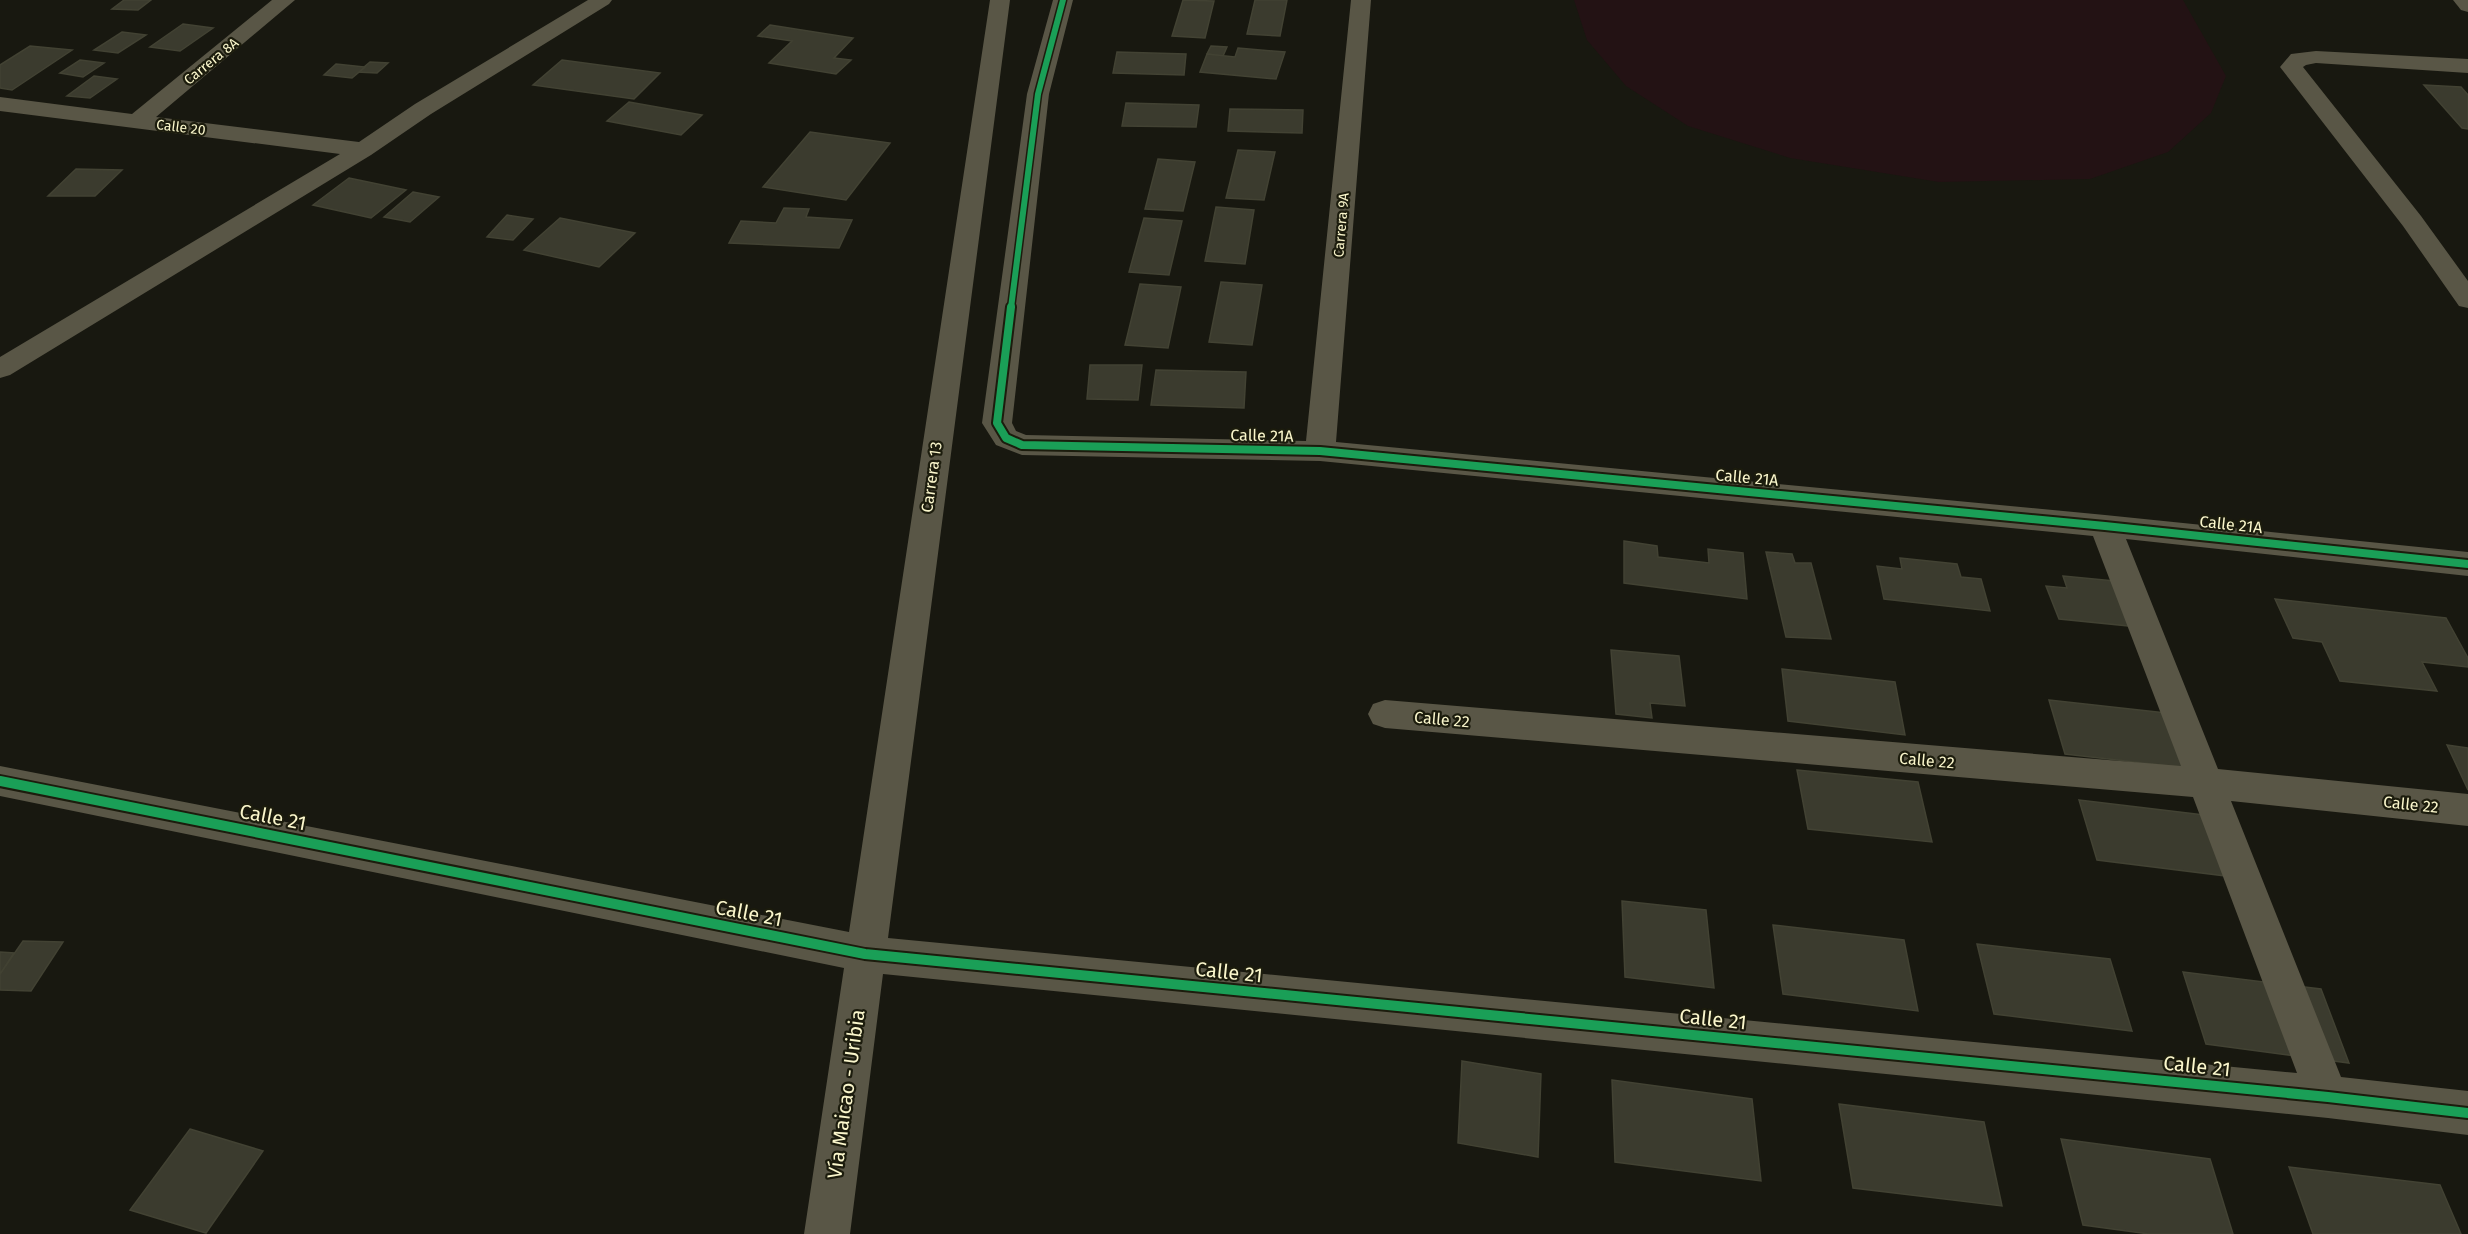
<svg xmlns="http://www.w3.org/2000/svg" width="2468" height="1234" font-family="'Fira Sans',sans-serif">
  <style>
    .green { fill: #231214 }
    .building { fill: #3b3b2e; stroke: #424233; stroke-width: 1.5 }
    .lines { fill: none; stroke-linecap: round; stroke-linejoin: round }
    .minor { fill: #595646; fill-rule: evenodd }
    .cycleway-far2-casing { stroke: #1c1c0d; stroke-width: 9 }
    .cycleway-far1-casing { stroke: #1c1c0d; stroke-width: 12 }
    .cycleway-casing { stroke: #1c1c0d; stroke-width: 14 }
    .cycleway-far2 { stroke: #1a9f57; stroke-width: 6 }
    .cycleway-far1 { stroke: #1a9f57; stroke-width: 8 }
    .cycleway { stroke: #1a9f57; stroke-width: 10 }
    .labels { text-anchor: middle; stroke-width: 4.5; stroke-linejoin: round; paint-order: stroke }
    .far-street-label { font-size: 14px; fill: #fbf7cc; stroke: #1c1c0d }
    .street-label { font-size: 16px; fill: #fbf7cc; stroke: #1c1c0d }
    .near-street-label { font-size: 20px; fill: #fbf7cc; stroke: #1c1c0d }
  </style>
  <rect width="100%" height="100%" fill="#181810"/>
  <polygon class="green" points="1574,0 2183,0 2226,76 2211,113 2168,152 2090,179 1939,182 1790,158 1688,126 1626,86 1587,40"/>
  <g class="building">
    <polygon points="124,0 151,0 138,10 112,9"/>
    <polygon points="1183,0 1214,1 1205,38 1172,36"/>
    <polygon points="1255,0 1287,0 1280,36 1247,34"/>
    <polygon points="183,24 213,28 180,51 150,47"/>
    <polygon points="770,25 853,38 834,58 851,60 836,74 769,63 792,41 758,36"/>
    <polygon points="122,32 146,35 118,53 94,50"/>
    <polygon points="30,46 72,50 12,90 0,88 0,65"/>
    <polygon points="1211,46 1227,47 1223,56 1207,54"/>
    <polygon points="1238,48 1285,52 1276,79 1200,72 1207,54 1235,57"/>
    <polygon points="1117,52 1186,54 1184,75 1113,73"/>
    <polygon points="80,60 104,63 83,77 60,73"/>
    <polygon points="562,60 660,73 634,99 533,85"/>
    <polygon points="370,62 388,63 377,73 358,72"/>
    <polygon points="336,64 365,67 352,78 324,75"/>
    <polygon points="94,76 117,79 90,98 67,96"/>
    <polygon points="2424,85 2461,87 2468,95 2468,129 2462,128"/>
    <polygon points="629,102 702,115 681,135 607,121"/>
    <polygon points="1126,103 1199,105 1196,127 1122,126"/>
    <polygon points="1230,109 1303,110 1302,133 1228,131"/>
    <polygon points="810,132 890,143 846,200 763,187"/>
    <polygon points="1238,150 1275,152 1264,200 1226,198"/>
    <polygon points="1158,159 1195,162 1183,211 1145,209"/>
    <polygon points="76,169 122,170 95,196 48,196"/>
    <polygon points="349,178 406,190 371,218 313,205"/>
    <polygon points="413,192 439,197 410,222 384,217"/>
    <polygon points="1216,207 1254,210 1245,264 1205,261"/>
    <polygon points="784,208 809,209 806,217 852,220 839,248 729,243 741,221 776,223"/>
    <polygon points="507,215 533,219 513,240 487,237"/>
    <polygon points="560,218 635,233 599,267 524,250"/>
    <polygon points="1144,218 1182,221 1169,275 1129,272"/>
    <polygon points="1221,282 1262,285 1252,345 1209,342"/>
    <polygon points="1140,284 1181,287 1168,348 1125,345"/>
    <polygon points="1090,365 1142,365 1138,400 1087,399"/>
    <polygon points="1156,370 1246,372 1244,408 1151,405"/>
    <polygon points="1624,541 1657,546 1658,557 1709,563 1708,549 1743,553 1747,599 1624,583"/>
    <polygon points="1766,552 1792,554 1795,563 1811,563 1831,639 1786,637"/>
    <polygon points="1900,558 1957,564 1961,577 1981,579 1990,611 1884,599 1877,566 1902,569"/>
    <polygon points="2063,576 2125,582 2159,629 2059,619 2046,586 2067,588"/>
    <polygon points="2275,599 2446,618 2468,658 2468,667 2422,662 2437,691 2340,681 2322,642 2293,638"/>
    <polygon points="1611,650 1679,656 1685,706 1650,703 1652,718 1616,714"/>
    <polygon points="1782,669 1895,682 1905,735 1788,721"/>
    <polygon points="2049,700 2166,713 2187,768 2065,754"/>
    <polygon points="2447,745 2468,748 2468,790"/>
    <polygon points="1797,770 1918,782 1932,842 1808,829"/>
    <polygon points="2079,800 2204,815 2226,876 2097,860"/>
    <polygon points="1622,901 1706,910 1714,988 1625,977"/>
    <polygon points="1773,925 1904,940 1918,1011 1783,994"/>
    <polygon points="23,941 63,942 31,991 0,990 0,974"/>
    <polygon points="1977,944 2110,959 2132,1031 1994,1014"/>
    <polygon points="0,952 14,953 0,974"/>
    <polygon points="2183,972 2321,989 2349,1063 2206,1044"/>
    <polygon points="1462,1061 1541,1074 1538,1157 1458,1143"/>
    <polygon points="1612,1080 1752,1099 1761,1181 1615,1162"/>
    <polygon points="1839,1104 1984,1122 2002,1206 1853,1188"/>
    <polygon points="190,1129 263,1151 206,1233 130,1210"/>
    <polygon points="2061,1139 2210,1159 2233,1234 2149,1234 2083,1225"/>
    <polygon points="2289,1167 2440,1185 2461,1234 2313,1234"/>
  </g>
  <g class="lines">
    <g class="minor">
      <polygon points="272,0 295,0 156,117 359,142 415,104 588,0 612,0 609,4 431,114 371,155 10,375 0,378 0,357 340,154 0,111 0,97 132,114"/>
      <polygon points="990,0 1010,0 888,938 2297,1073 2193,797 1385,728 1373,724 1368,714 1373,704 1385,700 2181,766 2093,536 1320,461 1022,455 996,445 982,423 1027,94 1053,0 1073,0 1049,94 1012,423 1016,431 1026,435 1306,441 1351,0 1371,0 1336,442 2105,515 2468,552 2468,576 2126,539 2218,769 2468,794 2468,826 2231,801 2341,1077 2468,1091 2468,1135 2328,1118 883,974 850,1234 804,1234 844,968 0,796 0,766 849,932"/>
      <polygon points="2453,0 2468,0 2468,12 2461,10"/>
      <polygon points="2316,51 2468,59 2468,73 2316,63 2306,65 2303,67 2421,216 2468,281 2468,308 2459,306 2403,226 2280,67 2291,54"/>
    </g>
    <defs>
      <polyline id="cycleway-far2" points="1011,308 1038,94 1063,0"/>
      <polyline id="cycleway-far1" points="1011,307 997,423 1006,438 1022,445 1320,451 2105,526 2468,564"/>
      <polyline id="cycleway" points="0,781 865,954 2328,1097 2468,1113"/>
    </defs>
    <use href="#cycleway-far2" class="cycleway-far2-casing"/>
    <use href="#cycleway-far1" class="cycleway-far1-casing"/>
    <use href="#cycleway" class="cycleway-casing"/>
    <use href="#cycleway-far2" class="cycleway-far2"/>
    <use href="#cycleway-far1" class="cycleway-far1"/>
    <use href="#cycleway" class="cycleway"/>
  </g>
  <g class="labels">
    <g class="far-street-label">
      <text transform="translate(211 61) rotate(-39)" y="5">Carrera 8A</text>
      <text transform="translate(181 127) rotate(7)" y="5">Calle 20</text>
      <text transform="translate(1341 225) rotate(-85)" y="5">Carrera 9A</text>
    </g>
    <g class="street-label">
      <text transform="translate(1262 435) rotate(1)" y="6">Calle 21A</text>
      <text transform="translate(931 477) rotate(-82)" y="6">Carrera 13</text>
      <text transform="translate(1747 477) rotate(5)" y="6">Calle 21A</text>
      <text transform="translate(2231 524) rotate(6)" y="6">Calle 21A</text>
      <text transform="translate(1442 719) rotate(5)" y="6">Calle 22</text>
      <text transform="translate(1927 760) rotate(5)" y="6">Calle 22</text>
      <text transform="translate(2411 804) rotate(6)" y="6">Calle 22</text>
    </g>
    <g class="near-street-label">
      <text transform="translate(273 817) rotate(11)" y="7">Calle 21</text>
      <text transform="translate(749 913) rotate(11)" y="7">Calle 21</text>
      <text transform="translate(1229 972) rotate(6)" y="7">Calle 21</text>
      <text transform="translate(1713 1019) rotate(6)" y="7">Calle 21</text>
      <text transform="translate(2197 1066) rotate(6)" y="7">Calle 21</text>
      <text transform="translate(846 1094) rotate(-82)" y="7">Vía Maicao - Uribia</text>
    </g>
  </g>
</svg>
